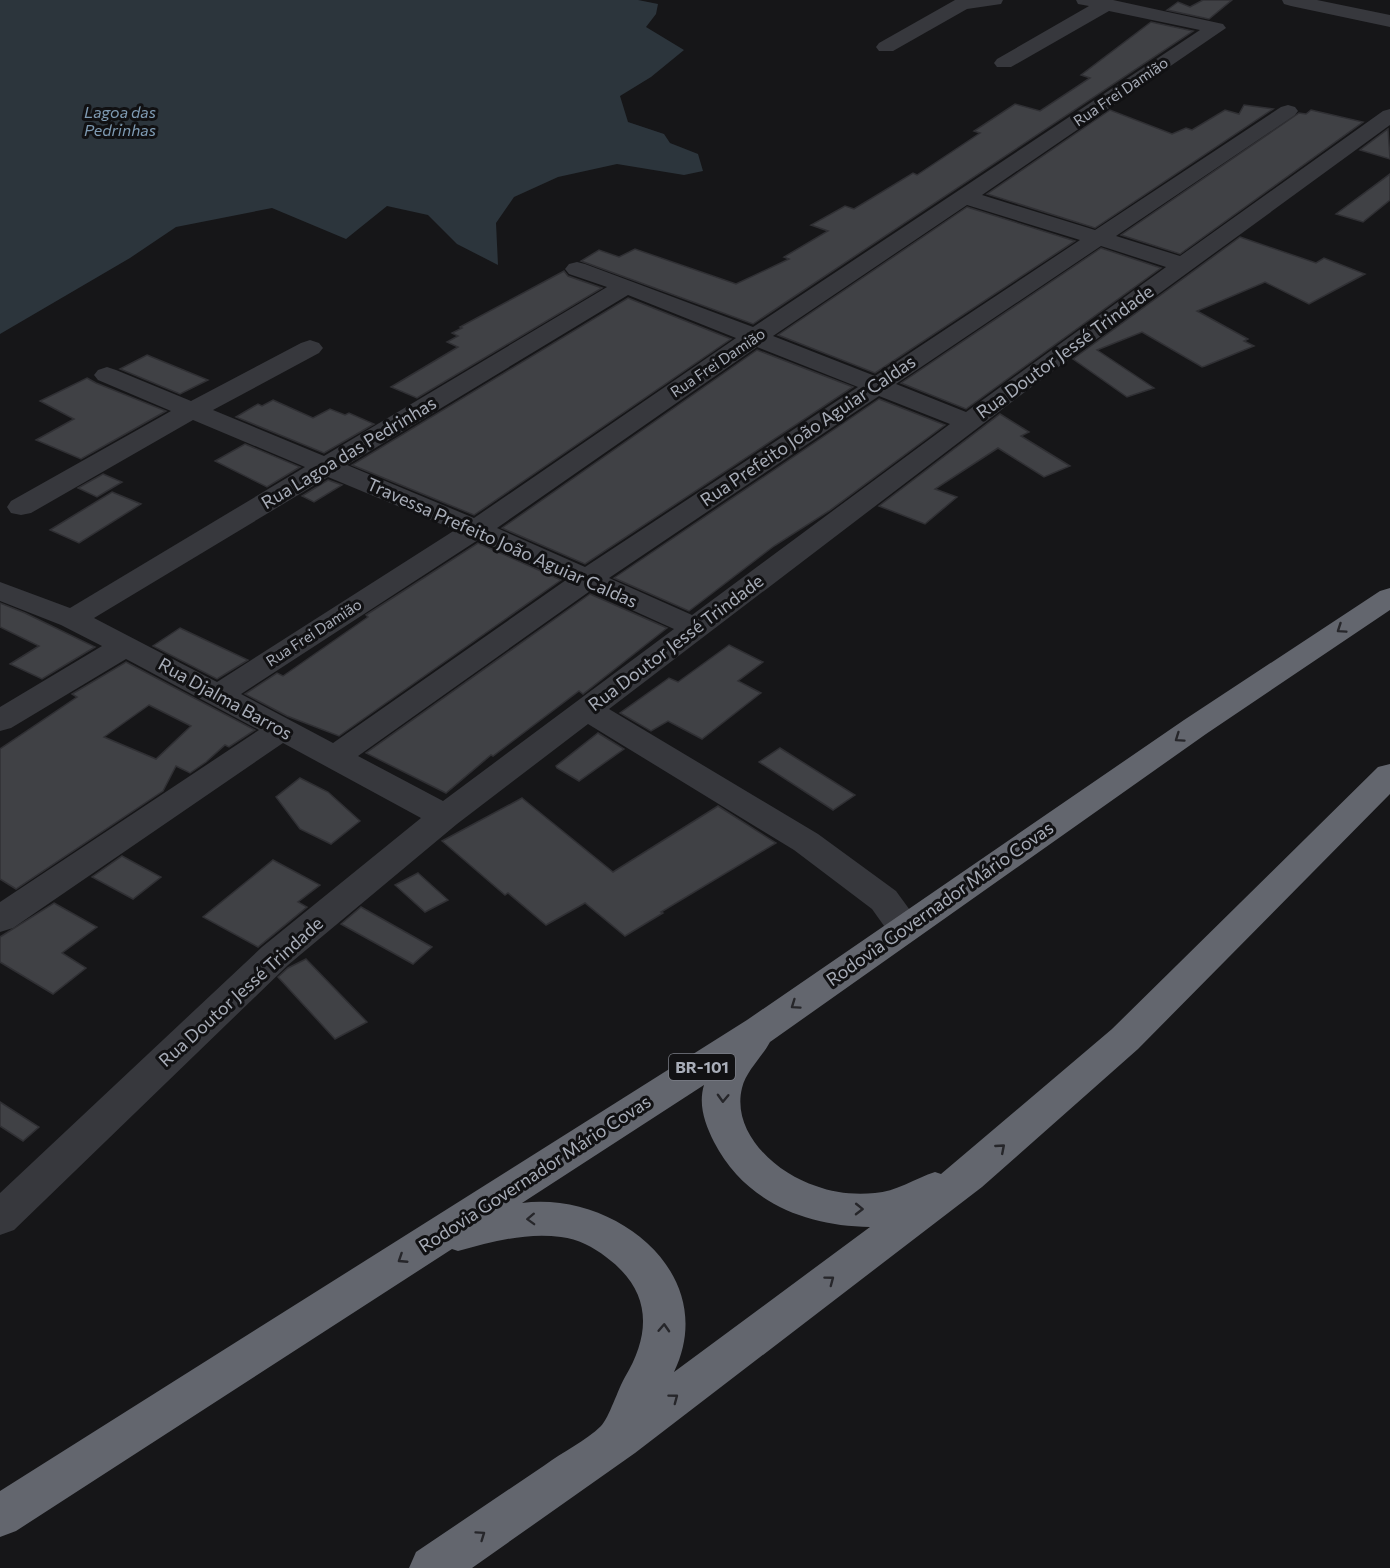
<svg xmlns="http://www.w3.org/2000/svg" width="1390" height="1568" font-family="Commissioner,sans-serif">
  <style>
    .water { fill: #2c353c }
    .building { fill: #404145; stroke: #303034; stroke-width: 1.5; fill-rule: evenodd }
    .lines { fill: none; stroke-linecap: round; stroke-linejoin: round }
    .minor { fill: #37383d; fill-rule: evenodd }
    .highway { fill: #63666e; fill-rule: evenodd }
    .oneway { stroke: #26262a }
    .labels { text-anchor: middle; stroke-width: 6; stroke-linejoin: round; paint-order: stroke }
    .far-street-label { font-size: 15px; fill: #a8adb8; stroke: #111113 }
    .far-water-label { font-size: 16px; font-style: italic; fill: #7f9bb3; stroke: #111113 }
    .shield { fill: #111113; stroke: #7b7e86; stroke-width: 1.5 }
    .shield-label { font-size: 16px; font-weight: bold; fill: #a8adb8 }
    .street-label { font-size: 18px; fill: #a8adb8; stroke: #111113 }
  </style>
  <rect width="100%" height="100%" fill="#161618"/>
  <polygon class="water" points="0,0 638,0 658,4 656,14 646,27 684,50 651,77 620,96 628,122 664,134 670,143 698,154 703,171 684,175 617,164 558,177 514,197 496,223 498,265 457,244 428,215 387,206 346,239 272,208 176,227 130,258 0,334"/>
  <g class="building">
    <polygon points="1203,0 1232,0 1209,19 1167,10 1178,2 1190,7"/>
    <polygon points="1151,22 1193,31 753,324 581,261 599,250 619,257 635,249 736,284 789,259 784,257 828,231 811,225 845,206 854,209 913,173 917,175 980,133 974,131 1015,104 1040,111 1090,78 1081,75"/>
    <polygon points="1244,105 1273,109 1095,228 987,194 1110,110 1172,134 1186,128 1192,130 1225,110 1239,114"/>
    <polygon points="1311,110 1363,122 1180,254 1121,235 1299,113 1306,114"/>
    <polygon points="1388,129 1390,159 1360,150"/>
    <polygon points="1390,174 1390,200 1363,222 1336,214"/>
    <polygon points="967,207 1075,241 875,373 778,335"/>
    <polygon points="1240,237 1316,263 1324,258 1365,274 1309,304 1265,282 1197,311 1248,339 1244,341 1254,346 1205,366 1202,367 1142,332 1097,350 1154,388 1127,397 1073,359"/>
    <polygon points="1101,248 1161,268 966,409 901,383"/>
    <polygon points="564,271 568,276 602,288 417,398 391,387 458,347 447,342 458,336 452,333 462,328 460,327"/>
    <polygon points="628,298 731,339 474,515 352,465"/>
    <polygon points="757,350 853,387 585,564 502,528"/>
    <polygon points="147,355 208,380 180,394 120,369"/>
    <polygon points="87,378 96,383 166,411 81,459 36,440 74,419 40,401"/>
    <polygon points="879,399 945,425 829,511 774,546 689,611 614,578"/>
    <polygon points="273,400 313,418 330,409 345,415 349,413 374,424 324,453 236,417 258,404 262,406"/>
    <polygon points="1000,414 1029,432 1021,436 1070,466 1044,477 998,448 935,489 957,497 925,524 879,506"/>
    <polygon points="245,444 300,467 267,487 215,461"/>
    <polygon points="103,474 122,482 97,497 78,488"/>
    <polygon points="328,480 342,485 314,502 302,496"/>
    <polygon points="112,492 141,504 79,543 50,530"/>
    <polygon points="478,543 561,580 339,736 287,716 245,694 277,673 283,676 368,617 366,615"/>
    <polygon points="590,594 667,628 583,694 579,691 493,756 491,755 446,793 366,753"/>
    <polygon points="0,603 25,613 95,647 42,679 10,664 39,646 0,627"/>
    <polygon points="180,628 248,660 217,679 153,646"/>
    <polygon points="729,645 763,662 738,681 761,693 702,739 668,721 651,731 620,713 669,678 678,682"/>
    <path d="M126,662l129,68 -26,17 -4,-2 -19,17 -16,11 -14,-7 -13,25 -147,98 -16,-10v-130l77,-52 -5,-3zM149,705l42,21 -35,33 -52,-22z"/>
    <polygon points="598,733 624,749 579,781 557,768 556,766"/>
    <polygon points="780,748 855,795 833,810 759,762"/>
    <polygon points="300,778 328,792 360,821 331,844 300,829 276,797"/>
    <polygon points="522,798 613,872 718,806 776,843 661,912 663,913 625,936 585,903 546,925 508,893 505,895 442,841"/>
    <polygon points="122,856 161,877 133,899 92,877"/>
    <polygon points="273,860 320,885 298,902 307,907 258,947 203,917"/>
    <polygon points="418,873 448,900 425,912 395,885"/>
    <polygon points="54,903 97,927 62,953 86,968 53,994 0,962 0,937"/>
    <polygon points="361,907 400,929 432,947 413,964 341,924"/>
    <polygon points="306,959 367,1022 335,1039 278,977 288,968"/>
    <polygon points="0,1102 39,1127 23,1141 0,1126"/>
  </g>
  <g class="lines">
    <g class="minor">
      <polygon points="955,0 1003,0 1001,4 967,9 893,51 879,51 876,47 879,43"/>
      <path d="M1076,0h37l110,24 3,4 -244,167 113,35 186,-123 7,-2 7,2 3,4 -3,4 -179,121 64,20 203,-145 7,-2v16l-348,254 -433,330 209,125 78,57 27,37 -5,9 -13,4 -13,-4 -20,-28 -78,-59 -206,-126 -131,100 -169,141 -274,265 -14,5v-42l262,-246 159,-129 -138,-75 -270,185 -13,4v-30l259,-172 -133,-71 -115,69 -11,3v-24l102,-61 -41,-21 -61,-24v-19l70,26 235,-141 -112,-47 -162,93 -10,2 -10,-2 -4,-6 4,-6 160,-90 -73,-31 -4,-5 4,-5 9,-3 9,3 75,31 110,-58 9,-3 9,3 4,5 -4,5 -106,57 111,46 283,-169 -38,-13 -4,-5 4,-5 8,-2 8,2 168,63 447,-297 -91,-19 -98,56h-14l-3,-4 3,-4 92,-53 -11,-2zM967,205l113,35 -205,136 -102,-40zM1101,246l65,21 -200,145 -70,-28zM628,295l108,43 -262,180 -127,-53zM757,347l101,40 -273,180 -88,-39zM879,396l71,28 -258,191 -83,-37zM328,477l127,53 -238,152 -123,-64zM478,540l88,40 -233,163 -92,-49zM590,591l84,38 -231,172 -85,-45z"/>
      <polygon points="1282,0 1317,0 1390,15 1390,27 1291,6 1284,4"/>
    </g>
    <path class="highway" d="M1390,588v22l-184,124 -436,308c-8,15 -24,29 -28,46 -11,45 35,86 74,98 18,7 39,9 59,7 20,-1 41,-15 60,-21l6,2 171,-145 266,-262 12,-3v30l-252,255 -156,138 -347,266 -163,115h-63l7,-16c43,-29 86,-58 129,-87 17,-13 41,-24 56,-39 8,-8 17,-37 24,-49 27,-45 26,-87 -19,-120 -13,-10 -28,-18 -45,-20 -35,-5 -69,5 -103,14l-6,-2 -436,282 -16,6v-46l747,-471 437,-300 196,-129zM704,1085c-6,20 1,39 10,57 31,60 91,84 156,85l-196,145c47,-98 -59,-181 -152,-169z"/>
  </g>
  <defs><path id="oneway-chevron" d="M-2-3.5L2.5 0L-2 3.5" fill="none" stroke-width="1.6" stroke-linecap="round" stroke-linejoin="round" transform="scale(1.5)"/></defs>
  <g class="oneway">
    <use href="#oneway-chevron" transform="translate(1341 629) rotate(146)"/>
    <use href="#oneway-chevron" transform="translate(1179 738) rotate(145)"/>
    <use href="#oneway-chevron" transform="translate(795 1005) rotate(145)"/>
    <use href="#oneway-chevron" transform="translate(723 1098) rotate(92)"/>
    <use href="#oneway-chevron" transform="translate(1001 1148) rotate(-41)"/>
    <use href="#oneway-chevron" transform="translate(859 1209) rotate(1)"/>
    <use href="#oneway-chevron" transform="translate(531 1219) rotate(178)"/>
    <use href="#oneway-chevron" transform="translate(402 1259) rotate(147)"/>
    <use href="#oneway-chevron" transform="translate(830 1280) rotate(-37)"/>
    <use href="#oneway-chevron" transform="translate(664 1328) rotate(-87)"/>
    <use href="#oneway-chevron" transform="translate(674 1398) rotate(-37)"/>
    <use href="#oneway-chevron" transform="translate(481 1535) rotate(-35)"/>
  </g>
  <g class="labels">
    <g class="far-street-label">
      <text transform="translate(1121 92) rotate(-34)" y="5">Rua Frei Damião</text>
      <text transform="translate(718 363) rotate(-34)" y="5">Rua Frei Damião</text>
      <text transform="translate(314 633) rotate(-33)" y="5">Rua Frei Damião</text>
    </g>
    <g class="far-water-label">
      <text x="120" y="118">Lagoa das<tspan x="120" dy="18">Pedrinhas</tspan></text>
    </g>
    <rect class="shield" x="669" y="1054" width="66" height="26" rx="4.5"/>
    <g class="shield-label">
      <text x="702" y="1073">BR-101</text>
    </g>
    <g class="street-label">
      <text transform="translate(1065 352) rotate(-36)" y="6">Rua Doutor Jessé Trindade</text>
      <text transform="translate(808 431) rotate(-34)" y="6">Rua Prefeito João Aguiar Caldas</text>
      <text transform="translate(349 453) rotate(-31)" y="6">Rua Lagoa das Pedrinhas</text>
      <text transform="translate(502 543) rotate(24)" y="6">Travessa Prefeito João Aguiar Caldas</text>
      <text transform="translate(676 643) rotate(-37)" y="6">Rua Doutor Jessé Trindade</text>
      <text transform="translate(225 699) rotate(29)" y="6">Rua Djalma Barros</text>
      <text transform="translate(940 904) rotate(-35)" y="6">Rodovia Governador Mário Covas</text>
      <text transform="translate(241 992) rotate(-42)" y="6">Rua Doutor Jessé Trindade</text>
      <text transform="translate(535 1174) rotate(-33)" y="6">Rodovia Governador Mário Covas</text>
    </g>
  </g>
</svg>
